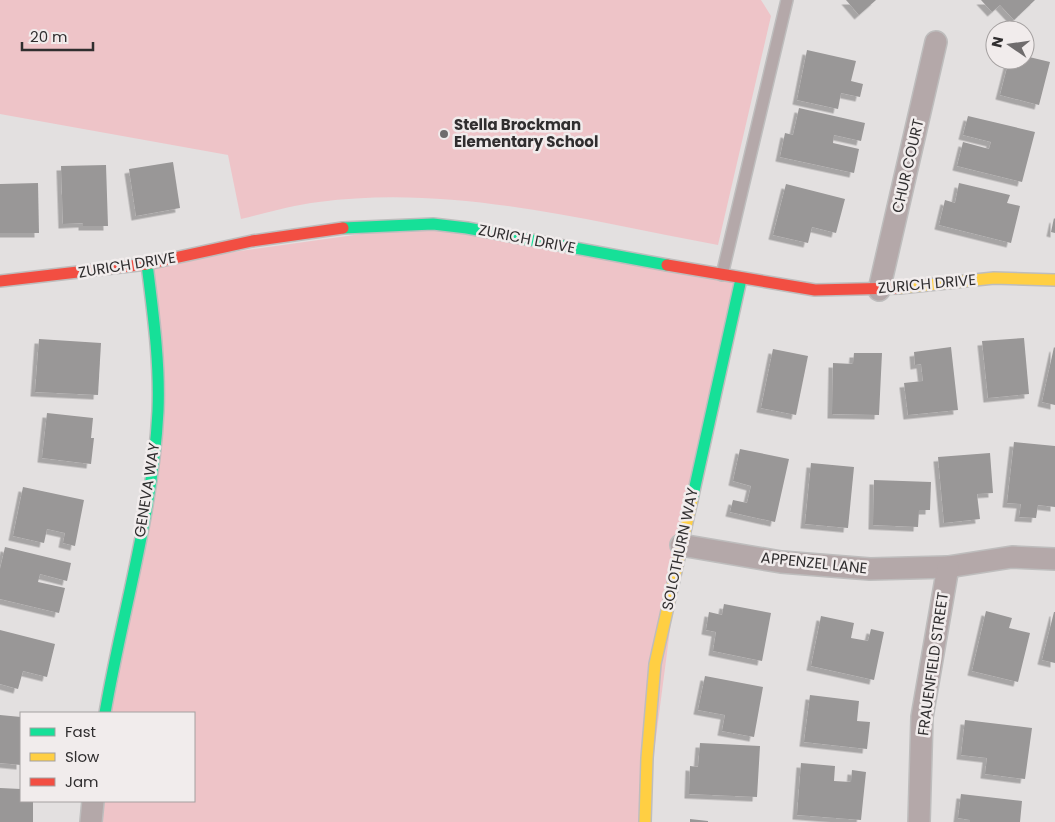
<svg xmlns="http://www.w3.org/2000/svg" width="1055" height="822" font-family="Poppins,sans-serif">
  <style>
    .green { fill: #eec4c8 }
    .building { fill: #999797; filter: url(#shadow) }
    .lines { fill: none; stroke-linecap: round; stroke-linejoin: round }
    .lane-casing { stroke: #bebdbd; stroke-width: 14 }
    .street-casing { stroke: #bebdbd; stroke-width: 24 }
    .fast-casing { stroke: #bebdbd; stroke-width: 14 }
    .slow-casing { stroke: #bebdbd; stroke-width: 14 }
    .jam-casing { stroke: #bebdbd; stroke-width: 14 }
    .lane { stroke: #b4a8a9; stroke-width: 11 }
    .street { stroke: #b4a8a9; stroke-width: 21 }
    .fast { stroke: #16e098; stroke-width: 11 }
    .slow { stroke: #ffcf43; stroke-width: 11 }
    .jam { stroke: #f24e42; stroke-width: 11 }
    .poi-dot { fill: #6f6c6d; stroke: #f1ecec; stroke-width: 2 }
    .labels { text-anchor: middle; stroke-width: 5; stroke-linejoin: round; paint-order: stroke }
    .poi-label { font-size: 15px; font-weight: bold; fill: #302e2f; stroke: #f1ecec; text-anchor: start }
    .street-label { font-size: 15px; fill: #302e2f; stroke: #f1ecec }
  </style>
  <defs>
    <filter id="shadow"><feDropShadow dx="-4.5" dy="4.5" stdDeviation="0" flood-color="#0004"/></filter>
  </defs>
  <rect width="100%" height="100%" fill="#e3e0e0"/>
  <g class="green">
    <path d="M0,0h761l10,16 -53,229c-130,-24 -266,-61 -399,-43 -26,3 -53,11 -78,17l-13,-64 -228,-41z"/>
    <polygon points="433,224 741,279 681,545 645,822 91,822 93,801 194,801 194,713 105,713 157,433 147,264"/>
  </g>
  <g class="building">
    <polygon points="846,0 876,0 859,15"/>
    <polygon points="981,0 1035,0 1014,20 1000,5 992,12"/>
    <polygon points="807,50 856,61 851,81 863,84 860,97 841,93 838,109 797,100"/>
    <polygon points="1025,56 1050,62 1039,105 1000,95 1009,60 1025,60"/>
    <polygon points="799,108 865,123 861,141 834,135 833,143 859,149 854,173 780,157 785,133 793,135"/>
    <polygon points="968,116 1035,132 1022,182 957,166 963,142 989,149 991,142 963,135"/>
    <polygon points="173,162 180,208 136,216 129,169"/>
    <polygon points="106,165 108,226 83,226 83,223 63,224 61,166"/>
    <polygon points="38,183 39,233 0,233 0,184"/>
    <polygon points="959,183 1010,195 1007,203 1020,206 1011,243 939,225 945,200 955,203"/>
    <polygon points="786,184 845,199 836,233 812,227 808,243 773,235"/>
    <polygon points="1054,218 1055,219 1055,233 1051,232"/>
    <polygon points="1024,338 1029,394 988,398 982,341"/>
    <polygon points="39,339 101,343 98,395 35,392"/>
    <polygon points="951,347 958,410 908,415 904,383 923,381 921,364 915,365 914,352"/>
    <polygon points="1054,347 1055,348 1055,405 1042,402"/>
    <polygon points="773,349 808,356 796,415 761,408"/>
    <polygon points="854,353 882,353 879,415 832,414 833,363 853,364"/>
    <polygon points="47,413 93,418 91,438 94,438 91,464 42,458"/>
    <polygon points="1014,442 1055,446 1055,507 1038,505 1036,518 1019,517 1021,504 1007,503"/>
    <polygon points="740,449 789,459 775,522 730,512 733,500 747,503 751,486 733,481"/>
    <polygon points="990,453 993,493 977,494 980,519 944,523 938,457"/>
    <polygon points="811,463 854,467 848,528 805,524"/>
    <polygon points="874,480 931,482 930,510 919,510 918,527 873,525"/>
    <polygon points="23,487 84,500 75,546 63,543 65,533 47,529 44,543 13,536"/>
    <polygon points="5,547 71,563 67,581 40,574 38,582 65,588 59,613 0,599 0,569"/>
    <polygon points="724,604 771,613 762,661 713,651 716,632 706,630 709,612 722,615"/>
    <polygon points="986,611 1012,618 1009,628 1030,633 1018,682 972,671"/>
    <polygon points="1054,612 1055,612 1055,663 1042,660"/>
    <polygon points="821,616 854,623 851,638 868,641 871,629 884,632 874,680 811,666"/>
    <polygon points="0,630 55,644 47,677 23,671 18,689 0,684"/>
    <polygon points="705,676 763,687 754,737 722,731 725,715 698,710"/>
    <polygon points="810,695 859,701 857,721 870,722 867,749 804,742"/>
    <polygon points="0,715 21,717 21,765 0,763"/>
    <polygon points="965,720 1032,728 1025,779 985,774 987,758 961,755"/>
    <polygon points="700,743 760,746 757,797 689,794 690,766 698,767"/>
    <polygon points="801,763 835,766 834,781 851,782 852,770 866,772 861,820 797,815"/>
    <polygon points="0,788 21,789 21,801 33,801 33,822 0,822"/>
    <polygon points="961,794 1022,801 1020,822 970,822 970,820 958,818"/>
    <polygon points="690,819 708,821 708,822 690,822"/>
  </g>
  <g class="lines">
    <defs>
      <polyline id="lane" points="722,275 787,0"/>
      <g id="street">
        <polyline points="879,290 936,42"/>
        <polyline points="681,545 781,562 870,569 948,567 1012,557 1055,559"/>
        <polyline points="91,822 93,801"/>
        <polyline points="919,822 922,717 948,567"/>
      </g>
      <g id="fast">
        <polyline points="343,228 433,224 467,228 667,265"/>
        <polyline points="692,500 741,279"/>
        <path d="M105,713c17,-100 48,-200 53,-302 2,-49 -5,-98 -11,-147"/>
      </g>
      <g id="slow">
        <polyline points="899,288 994,278 1055,280"/>
        <polyline points="645,822 647,758 655,664 692,500"/>
      </g>
      <g id="jam">
        <polyline points="667,265 815,290 899,288"/>
        <polyline points="0,281 147,264 252,241 343,228"/>
      </g>
    </defs>
    <use href="#lane" class="lane-casing"/>
    <use href="#street" class="street-casing"/>
    <use href="#fast" class="fast-casing"/>
    <use href="#slow" class="slow-casing"/>
    <use href="#jam" class="jam-casing"/>
    <use href="#lane" class="lane"/>
    <use href="#street" class="street"/>
    <use href="#fast" class="fast"/>
    <use href="#slow" class="slow"/>
    <use href="#jam" class="jam"/>
  </g>
  <circle class="poi-dot" cx="444" cy="134" r="5"/>
  <g class="labels">
    <g class="poi-label">
      <text x="454" y="130">Stella Brockman<tspan x="454" dy="17">Elementary School</tspan></text>
    </g>
    <g class="street-label">
      <text transform="translate(908 166) rotate(-77)" y="5">CHUR COURT</text>
      <text transform="translate(527 239) rotate(11)" y="5">ZURICH DRIVE</text>
      <text transform="translate(127 265) rotate(-9)" y="5">ZURICH DRIVE</text>
      <text transform="translate(927 284) rotate(-5)" y="5">ZURICH DRIVE</text>
      <text transform="translate(147 490) rotate(-81)" y="5">GENEVA WAY</text>
      <text transform="translate(680 549) rotate(-78)" y="5">SOLOTHURN WAY</text>
      <text transform="translate(814 563) rotate(6)" y="5">APPENZEL LANE</text>
      <text transform="translate(933 664) rotate(-82)" y="5">FRAUENFIELD STREET</text>
    </g>
  </g>
  <rect x="20" y="712" width="175" height="90" fill="#f1ecec" stroke="#a4a0a0"/>
  <rect x="30" y="728" width="25" height="8" fill="#16e098" stroke="#a4a0a0"/>
  <text x="65" y="737" font-size="15" fill="#302e2f">Fast</text>
  <rect x="30" y="753" width="25" height="8" fill="#ffcf43" stroke="#a4a0a0"/>
  <text x="65" y="762" font-size="15" fill="#302e2f">Slow</text>
  <rect x="30" y="778" width="25" height="8" fill="#f24e42" stroke="#a4a0a0"/>
  <text x="65" y="787" font-size="15" fill="#302e2f">Jam</text>
  <g transform="translate(1010 45) rotate(283)"><circle r="24" fill="#f1ecec" stroke="#a4a0a0"/>
  <path d="M0-4L9 19L0 12L-9 19Z" fill="#6f6c6d"/>
  <text y="-8" font-size="14" font-weight="bold" text-anchor="middle" fill="#302e2f">N</text>
  </g>
  <path d="M22 42v8h71v-8" fill="none" stroke="#302e2f" stroke-width="2.5"/>
  <text x="30" y="42" font-size="15" fill="#302e2f" stroke="#f1ecec" stroke-width="4" paint-order="stroke">20 m</text>
</svg>
